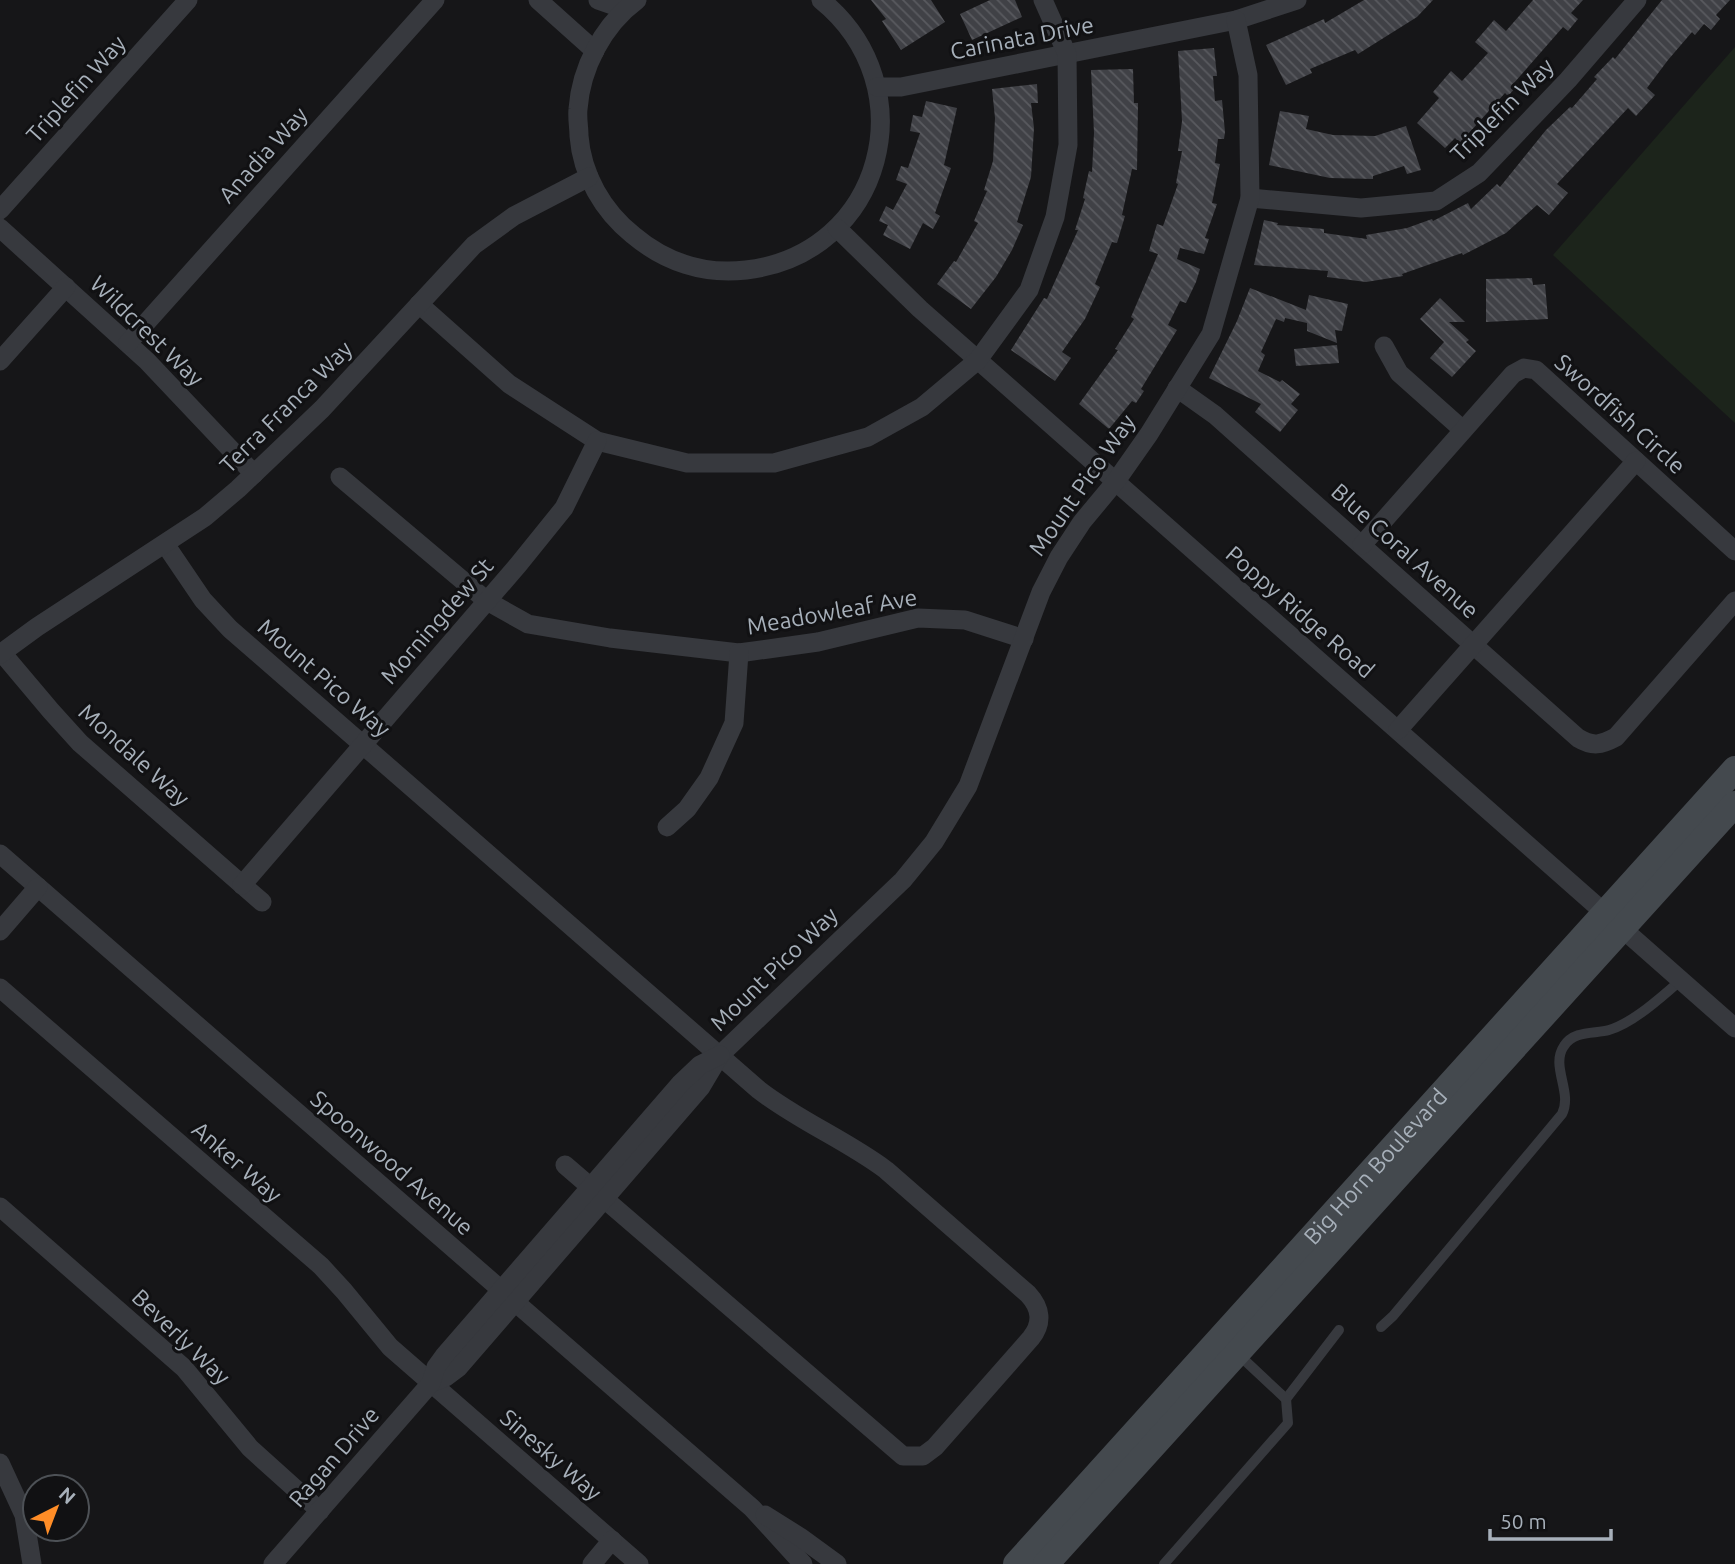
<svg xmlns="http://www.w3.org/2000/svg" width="1735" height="1564" font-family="Ubuntu,sans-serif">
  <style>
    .grass { fill: #1c241b }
    .building { fill: url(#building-back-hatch) }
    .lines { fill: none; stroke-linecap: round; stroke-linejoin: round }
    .lane { stroke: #37393e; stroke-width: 10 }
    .street { stroke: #37393e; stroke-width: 19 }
    .secondary { stroke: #44494e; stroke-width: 26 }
    .labels { text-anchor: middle; stroke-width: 6; stroke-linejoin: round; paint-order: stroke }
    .street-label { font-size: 23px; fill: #a7b0ba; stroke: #111113 }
  </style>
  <defs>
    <pattern id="building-back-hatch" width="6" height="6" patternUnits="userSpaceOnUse" patternTransform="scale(1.75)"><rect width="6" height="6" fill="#404146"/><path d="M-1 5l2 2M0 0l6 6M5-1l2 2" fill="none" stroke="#595a5f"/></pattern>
  </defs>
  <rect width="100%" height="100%" fill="#161618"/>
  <polygon class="grass" points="1735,47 1735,423 1553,255"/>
  <g class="building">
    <polygon points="871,0 931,0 945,22 901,50 882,21 886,19"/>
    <polygon points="990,0 1015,0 1022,17 972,40 960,14"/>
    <polygon points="1364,0 1433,0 1417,17 1358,54 1355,50 1310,69 1312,73 1286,85 1266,45 1324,19 1325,23"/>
    <polygon points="1533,0 1583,0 1571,13 1578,19 1568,31 1563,27 1514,83 1517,86 1508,96 1505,93 1460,143 1455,138 1445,148 1417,123 1439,98 1433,92 1451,71 1462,81 1488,53 1475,42 1494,20 1506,31"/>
    <polygon points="1662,0 1730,0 1716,15 1720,19 1711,30 1704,24 1695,35 1692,32 1668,60 1647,88 1655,95 1636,116 1628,108 1557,184 1568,193 1549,215 1537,205 1506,233 1463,255 1462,253 1402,274 1403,276 1366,282 1327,277 1328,271 1254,265 1264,220 1278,223 1277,225 1324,229 1324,233 1367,239 1366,235 1407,228 1432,219 1433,221 1468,203 1471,209 1497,184 1500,187 1546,130 1570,107 1572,108 1597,79 1594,77 1613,57 1615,59"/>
    <polygon points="1214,48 1217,76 1213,76 1215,101 1222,100 1225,132 1224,139 1218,139 1215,163 1220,164 1212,203 1217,204 1205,238 1209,239 1204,254 1180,248 1177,259 1200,269 1196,282 1186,303 1180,301 1168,325 1177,330 1141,389 1144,391 1136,403 1132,401 1109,429 1079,404 1118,350 1115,349 1134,319 1131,317 1158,254 1149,251 1157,224 1163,226 1178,184 1176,183 1182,151 1178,151 1182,121 1178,51"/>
    <polygon points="1133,69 1134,103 1138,103 1137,170 1132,169 1122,215 1125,216 1117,243 1112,242 1095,284 1100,287 1085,319 1062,352 1071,358 1055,381 1011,350 1044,298 1047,299 1078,230 1075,230 1085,199 1083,198 1089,171 1092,172 1094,133 1091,70"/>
    <polygon points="1037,84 1038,103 1031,103 1034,128 1031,177 1017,222 1023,225 1012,250 996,277 971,309 937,284 954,261 956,262 978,223 974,221 987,191 984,190 993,161 995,118 992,89"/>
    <polygon points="926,101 957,108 944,165 951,168 935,213 940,216 933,229 923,223 910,249 883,235 888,225 879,221 886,206 893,210 907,184 896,180 901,166 908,168 920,133 910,131 913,115 922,117"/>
    <polygon points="1280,111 1309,116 1306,129 1333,135 1375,136 1406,126 1421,170 1407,174 1404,166 1373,176 1373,179 1330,178 1269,165"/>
    <polygon points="1532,278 1533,285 1545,284 1548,319 1486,322 1486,279"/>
    <polygon points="1250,288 1306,310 1309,295 1348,304 1342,331 1335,330 1337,343 1307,331 1307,323 1285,318 1284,322 1276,319 1261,352 1265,355 1258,371 1280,382 1282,380 1300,394 1291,404 1298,410 1280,432 1255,412 1261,404 1209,378 1237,321"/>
    <polygon points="1440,298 1465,322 1449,322 1469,340 1466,342 1476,351 1452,377 1430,358 1444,342 1420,319"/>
    <polygon points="1337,345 1339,363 1296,366 1294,349"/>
  </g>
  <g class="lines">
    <g class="lane">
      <path d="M1381,1327l12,-11 169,-202c11,-22 -12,-48 2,-68 10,-16 31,-12 45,-16 24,-7 54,-34 72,-50"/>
      <polyline points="1286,1399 1339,1330"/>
      <polyline points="1164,1564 1288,1423 1286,1399 1239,1355"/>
    </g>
    <g class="street">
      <polyline points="538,0 595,51"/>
      <polyline points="598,0 621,8 632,3"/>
      <path d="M637,0c-34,25 -56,68 -59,109 -1,9 1,18 1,27 3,39 24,75 54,99 32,27 71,40 113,35 138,-16 181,-184 75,-270"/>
      <polyline points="877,87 901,87 1236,20 1297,0"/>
      <polyline points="1250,198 1361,208 1436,201 1479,173 1568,80 1637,0"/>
      <polyline points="0,210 188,0"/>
      <polyline points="0,228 147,361 254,474"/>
      <polyline points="837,228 920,309 1735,1028"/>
      <polyline points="419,304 509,384 597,441 687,463 774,463 868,437 922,407 978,360 1029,290 1055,217 1068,145 1067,54 1043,0"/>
      <polyline points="128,343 435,0"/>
      <polyline points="1384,346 1399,373 1463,430"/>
      <polyline points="0,361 66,287"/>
      <path d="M1177,388l38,27 363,323c15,9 23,7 38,-1l119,-136"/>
      <polyline points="340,477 487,601 528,624 610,638 739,653 818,642 918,618 965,620 1024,639"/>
      <path d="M165,544l38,56 27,29 529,461c40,31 87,50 127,80l142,124c13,14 15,29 3,44l-96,109 -12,9h-20l-338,-291"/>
      <polyline points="1362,545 1513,374 1524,368 1536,370 1735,551"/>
      <polyline points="2,653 51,711 80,743 262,902"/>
      <polyline points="0,654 37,627 205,517 238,489 322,409 474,245 514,216 589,177"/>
      <polyline points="1398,730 1636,461"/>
      <polyline points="667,827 687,809 709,778 734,723 739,653"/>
      <polyline points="0,854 752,1508 803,1564"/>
      <polyline points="242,885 518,565 564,508 597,441"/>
      <polyline points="0,931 38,887"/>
      <polyline points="0,988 321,1266 344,1291 390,1347 639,1564"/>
      <polyline points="0,1207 184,1368 250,1448 320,1511"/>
      <polyline points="431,1383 446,1377 458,1368 701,1087 720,1055 903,880 934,842 968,786 1041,592 1059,557 1082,522 1116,481 1149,434 1211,334 1250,198 1248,75 1236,20"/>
      <polyline points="0,1463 24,1515 32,1564"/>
      <polyline points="765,1515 800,1537 837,1564"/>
      <polyline points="273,1564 431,1383 436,1367 444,1356 680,1084 700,1065 720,1055"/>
      <polyline points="592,1564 612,1540"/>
    </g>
    <g class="secondary">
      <path id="s1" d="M1016,1564l719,-795"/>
      <polyline points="1046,1564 1735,804"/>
    </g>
  </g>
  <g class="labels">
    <g class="street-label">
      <text transform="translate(1022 38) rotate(-11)" y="8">Carinata Drive</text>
      <text transform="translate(76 89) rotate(-48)" y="8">Triplefin Way</text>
      <text transform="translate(1502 110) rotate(-45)" y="8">Triplefin Way</text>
      <text transform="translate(263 155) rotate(-48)" y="8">Anadia Way</text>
      <text transform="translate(147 331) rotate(44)" y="8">Wildcrest Way</text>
      <text transform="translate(286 407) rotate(-45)" y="8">Terra Franca Way</text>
      <text transform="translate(1620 414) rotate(42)" y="8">Swordfish Circle</text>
      <text transform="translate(1082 485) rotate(-55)" y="8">Mount Pico Way</text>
      <text transform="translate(1405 551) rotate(42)" y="8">Blue Coral Avenue</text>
      <text transform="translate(832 612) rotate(-10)" y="8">Meadowleaf Ave</text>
      <text transform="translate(1300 612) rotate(41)" y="8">Poppy Ridge Road</text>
      <text transform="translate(437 621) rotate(-49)" y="8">Morningdew St</text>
      <text transform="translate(324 678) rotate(41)" y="8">Mount Pico Way</text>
      <text transform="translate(134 755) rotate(42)" y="8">Mondale Way</text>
      <text transform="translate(774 969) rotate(-44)" y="8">Mount Pico Way</text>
      <text transform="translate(237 1162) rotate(41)" y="8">Anker Way</text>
      <text transform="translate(392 1163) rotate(41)" y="8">Spoonwood Avenue</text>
      <text dy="8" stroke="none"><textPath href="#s1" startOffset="536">Big Horn Boulevard</textPath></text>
      <text transform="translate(181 1337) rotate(44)" y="8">Beverly Way</text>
      <text transform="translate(551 1455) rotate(41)" y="8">Sinesky Way</text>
      <text transform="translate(334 1457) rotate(-49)" y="8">Ragan Drive</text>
    </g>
  </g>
  <g transform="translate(56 1508) rotate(42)"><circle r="33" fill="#111113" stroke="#4d5156" stroke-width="2"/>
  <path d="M0-5L12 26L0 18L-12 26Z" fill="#ff8d27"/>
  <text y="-10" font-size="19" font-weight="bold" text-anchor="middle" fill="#a7b0ba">N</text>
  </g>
  <path d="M1490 1529v10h121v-10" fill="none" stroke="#a7b0ba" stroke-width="3.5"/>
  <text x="1500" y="1529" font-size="21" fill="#a7b0ba" stroke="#111113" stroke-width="5" paint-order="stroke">50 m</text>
</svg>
